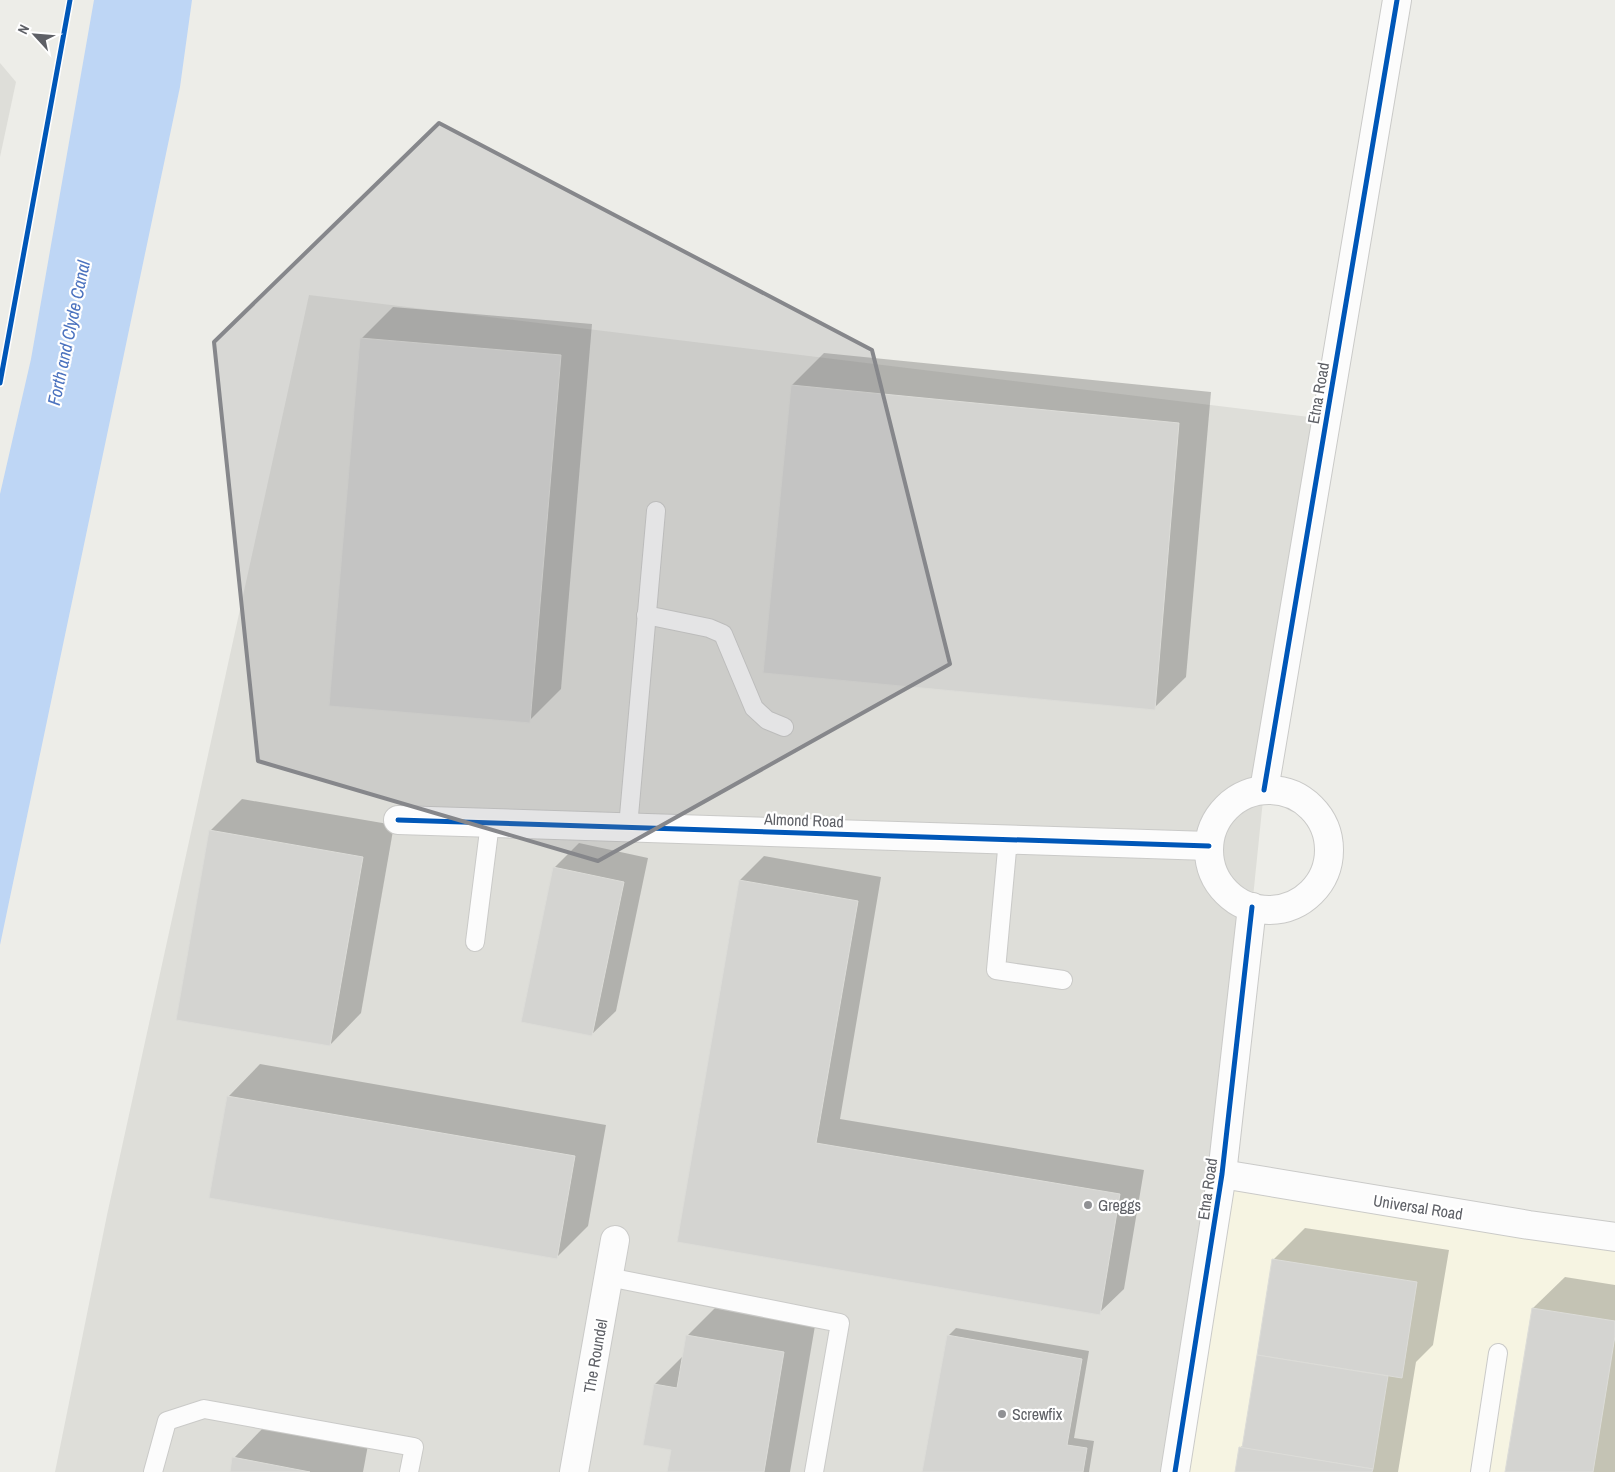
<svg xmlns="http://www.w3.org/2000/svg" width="1615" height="1472" font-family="'Archivo Narrow',sans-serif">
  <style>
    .commercial { fill: #f6f4e2 }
    .industrial { fill: #deded9 }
    .water { fill: #bed6f5 }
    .shadow { fill: #0003 }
    .building { fill: #d4d4d1; stroke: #dcdcd8 }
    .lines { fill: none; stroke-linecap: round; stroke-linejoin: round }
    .service-casing { stroke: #cacac8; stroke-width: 20 }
    .minor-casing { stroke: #cacac8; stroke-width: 30 }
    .tertiary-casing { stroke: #cacac8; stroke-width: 30 }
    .service { stroke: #fcfcfc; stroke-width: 18 }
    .minor { stroke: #fcfcfc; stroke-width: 28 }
    .tertiary { stroke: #fcfcfc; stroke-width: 28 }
    .cycleway-casing { stroke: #fff; stroke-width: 8 }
    .cycleway { stroke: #0057b8; stroke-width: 5 }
    .marked { fill: #86878b; fill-opacity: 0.2; stroke: #86878b; stroke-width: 4; stroke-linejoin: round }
    .poi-dot { fill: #909194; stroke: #fff; stroke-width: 2 }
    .labels { text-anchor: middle; stroke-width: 4.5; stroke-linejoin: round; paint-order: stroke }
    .street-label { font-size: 16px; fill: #5e6066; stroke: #fff }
    .poi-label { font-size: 16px; fill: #5e6066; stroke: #fff; text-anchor: start }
    .water-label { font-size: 18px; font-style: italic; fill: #4c73bf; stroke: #fff }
  </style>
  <rect width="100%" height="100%" fill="#edede8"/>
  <polygon class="commercial" points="1222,1174 1615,1237 1615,1472 1175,1472"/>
  <g class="industrial">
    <polygon points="0,63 16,82 0,157"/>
    <polygon points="309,295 1326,419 1264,790 1252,907 1175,1472 55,1472 107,1215"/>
  </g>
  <polygon class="water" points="94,0 192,0 180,87 0,945 0,494 31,359"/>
  <g class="shadow">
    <polygon points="393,307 592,324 561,689 529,721 361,339"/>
    <polygon points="824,353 1211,392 1186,677 1154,708 792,385"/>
    <polygon points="242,799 394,825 361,1013 330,1045 210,831"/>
    <polygon points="579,843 648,858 616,1011 591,1035 554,868"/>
    <polygon points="764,856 881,877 840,1119 1144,1170 1124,1289 1099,1313 678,1241 740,880"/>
    <polygon points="260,1064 606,1125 588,1226 556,1258 211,1197 229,1096"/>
    <polygon points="1305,1228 1449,1250 1433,1345 1416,1362 1398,1472 1236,1472 1240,1448 1244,1444 1273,1260"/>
    <polygon points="1565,1277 1615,1285 1615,1472 1506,1472 1533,1308"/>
    <polygon points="719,1304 816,1320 790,1472 668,1472 672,1449 655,1384 684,1355 687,1336"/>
    <polygon points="956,1328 1089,1351 1074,1438 1094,1441 1089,1472 924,1472 948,1336"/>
    <polygon points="265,1426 368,1445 363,1472 231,1472 234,1458"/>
  </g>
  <g class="building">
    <polygon points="360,338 561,355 530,723 329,706"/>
    <polygon points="791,385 1179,423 1155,710 763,673"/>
    <polygon points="209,830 363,857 330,1046 176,1020"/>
    <polygon points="553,867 624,882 592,1036 521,1022"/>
    <polygon points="739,880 858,901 816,1143 1120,1194 1100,1315 677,1242"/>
    <polygon points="227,1096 575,1156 557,1259 209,1198"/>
    <polygon points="1272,1259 1417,1282 1402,1378 1257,1355"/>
    <polygon points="1532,1308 1615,1321 1615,1336 1593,1472 1505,1472"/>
    <polygon points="686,1335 784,1352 764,1472 667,1472 671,1450 643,1445 654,1384 677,1388"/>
    <polygon points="947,1335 1082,1359 1067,1445 1087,1448 1083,1472 922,1472"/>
    <polygon points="1257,1355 1388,1376 1373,1469 1242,1448"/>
    <polygon points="1239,1447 1373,1469 1372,1472 1235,1472"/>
    <polygon points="232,1457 310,1472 230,1472"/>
  </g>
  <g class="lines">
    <defs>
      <g id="service">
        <polyline points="646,615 709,628 723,634 754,708 767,720 784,727"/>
        <polyline points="628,827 656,511"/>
        <polyline points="1008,839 996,970 1063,980"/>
        <polyline points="475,942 490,823"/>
        <polyline points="608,1277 840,1323 814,1472"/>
        <polyline points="153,1472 167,1421 204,1409 414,1447 409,1472"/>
        <polyline points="1480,1472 1498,1353"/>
      </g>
      <g id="minor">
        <polyline points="398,820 1209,846"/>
        <polyline points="1222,1174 1529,1225 1615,1237"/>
        <polyline points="574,1472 615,1240"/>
      </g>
      <g id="tertiary">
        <polyline points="1264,790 1397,0"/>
        <circle cx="1269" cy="850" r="60"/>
        <polyline points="1175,1472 1222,1174 1252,907"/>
      </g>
    </defs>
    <use href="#service" class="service-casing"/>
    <use href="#minor" class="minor-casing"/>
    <use href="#tertiary" class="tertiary-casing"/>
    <use href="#service" class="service"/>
    <use href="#minor" class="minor"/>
    <use href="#tertiary" class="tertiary"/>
    <defs>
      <g id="cycleway">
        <polyline points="0,383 70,0"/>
        <polyline points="1264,790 1397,0"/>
        <polyline points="398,820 1209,846"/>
        <polyline points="1175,1472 1222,1174 1252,907"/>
      </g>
    </defs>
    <use href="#cycleway" class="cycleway-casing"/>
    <use href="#cycleway" class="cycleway"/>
  </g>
  <path class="marked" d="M439,123l433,227 78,314 -352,197 -340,-100 -44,-419z"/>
  <g class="poi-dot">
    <circle cx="1088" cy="1205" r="5"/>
    <circle cx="1002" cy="1414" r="5"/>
  </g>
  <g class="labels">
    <g class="street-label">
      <text transform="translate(1318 393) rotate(-80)" y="6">Etna Road</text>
      <text transform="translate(804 820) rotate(2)" y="6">Almond Road</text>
      <text transform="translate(1207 1189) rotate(-82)" y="6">Etna Road</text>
      <text transform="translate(1418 1207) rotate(9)" y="6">Universal Road</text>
      <text transform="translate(595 1356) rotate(-80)" y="6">The Roundel</text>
    </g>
    <g class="poi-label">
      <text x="1098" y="1211">Greggs</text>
      <text x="1012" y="1420">Screwfix</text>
    </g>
    <g class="water-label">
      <text transform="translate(69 333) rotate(-78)" y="6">Forth and Clyde Canal</text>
    </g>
  </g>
  <g transform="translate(35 35) rotate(296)" stroke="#ffffff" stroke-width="4" paint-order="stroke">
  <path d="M0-4L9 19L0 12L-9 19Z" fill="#5e6066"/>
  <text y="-8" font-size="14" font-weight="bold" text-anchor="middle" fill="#5e6066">N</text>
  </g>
</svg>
